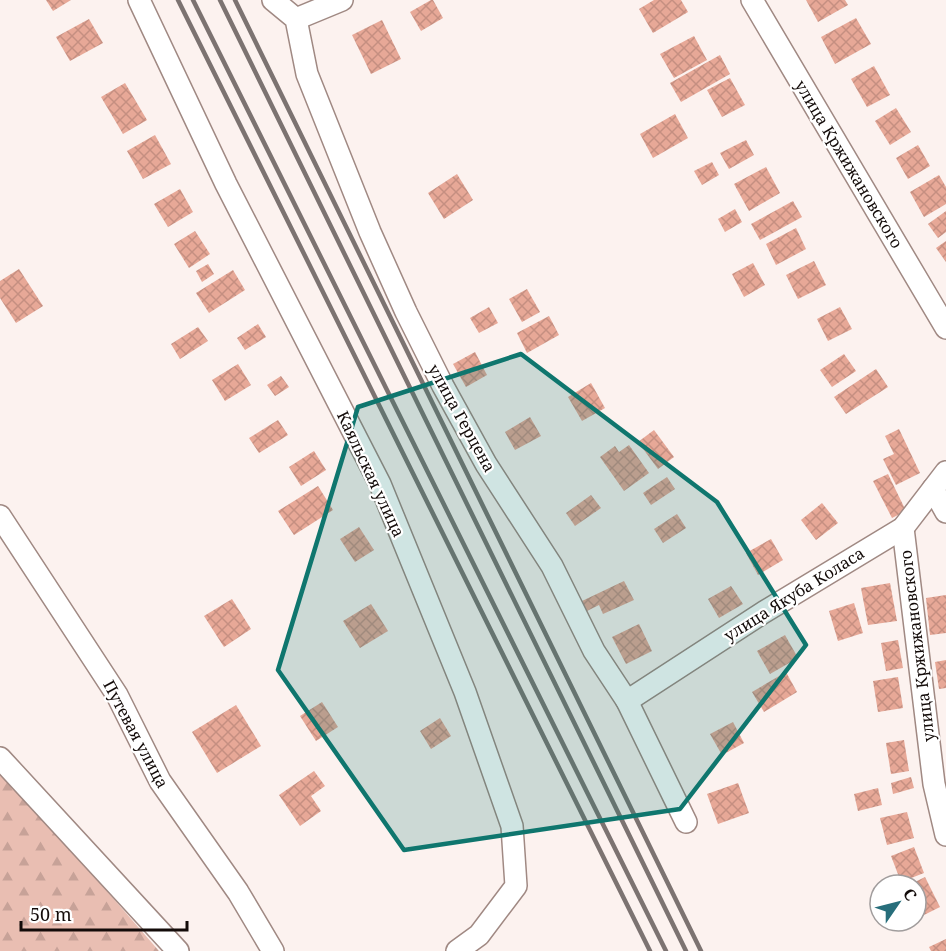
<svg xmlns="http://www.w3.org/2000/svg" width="946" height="951" font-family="'Noto Serif',serif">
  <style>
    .forest { fill: url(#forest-firs) }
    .building { fill: url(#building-cross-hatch) }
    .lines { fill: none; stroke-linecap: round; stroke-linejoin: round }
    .street-casing { stroke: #a08983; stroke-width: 24 }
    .street { stroke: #fff; stroke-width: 21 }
    .rail { stroke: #7c7371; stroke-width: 4.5 }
    .marked { fill: #0f766e; fill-opacity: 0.2; stroke: #0f766e; stroke-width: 4.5; stroke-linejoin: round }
    .labels { text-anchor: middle; stroke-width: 4.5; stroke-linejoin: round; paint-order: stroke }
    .street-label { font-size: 16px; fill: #130b09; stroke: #fff }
  </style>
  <defs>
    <pattern id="forest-firs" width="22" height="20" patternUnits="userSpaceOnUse" patternTransform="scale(1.5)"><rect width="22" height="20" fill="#e9beb2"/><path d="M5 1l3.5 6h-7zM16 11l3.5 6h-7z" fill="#c7a298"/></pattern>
    <pattern id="building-cross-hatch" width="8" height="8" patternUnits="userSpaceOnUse" patternTransform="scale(1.5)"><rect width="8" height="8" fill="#e7a897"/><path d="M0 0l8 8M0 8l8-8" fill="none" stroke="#c58f81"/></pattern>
  </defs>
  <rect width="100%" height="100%" fill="#fcf2ef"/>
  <polygon class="forest" points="0,768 159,951 0,951"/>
  <g class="building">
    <polygon points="46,0 71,0 53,11"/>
    <polygon points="431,0 433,0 443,18 421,31 410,12"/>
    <polygon points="654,0 681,0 688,12 653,33 639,9"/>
    <polygon points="806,0 845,0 848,5 818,22"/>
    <polygon points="856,18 871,44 835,64 821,37"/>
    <polygon points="89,19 103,43 70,61 56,37"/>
    <polygon points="382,20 401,59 371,74 352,35"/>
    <polygon points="694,36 707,60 674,78 660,54"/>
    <polygon points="720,55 730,74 681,102 670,83"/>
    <polygon points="874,66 890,95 867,107 851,79"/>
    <polygon points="730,78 745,105 722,117 707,90"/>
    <polygon points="125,83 147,120 123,134 101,97"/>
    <polygon points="896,108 911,132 890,145 875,121"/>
    <polygon points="675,114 688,138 653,158 640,134"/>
    <polygon points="155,135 171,164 143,179 127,151"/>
    <polygon points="746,140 754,155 729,169 720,153"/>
    <polygon points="918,145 930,166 908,179 896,158"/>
    <polygon points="712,162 719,175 702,185 694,171"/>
    <polygon points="766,167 780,193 749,211 734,184"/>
    <polygon points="457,174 473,200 444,219 428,193"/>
    <polygon points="939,175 946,187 946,204 924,217 910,192"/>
    <polygon points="180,189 193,212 168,227 154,204"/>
    <polygon points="793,201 802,217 760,240 751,224"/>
    <polygon points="735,209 742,222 725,232 718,219"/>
    <polygon points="946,211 946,232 938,238 928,224"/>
    <polygon points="796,228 806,249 776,265 766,244"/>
    <polygon points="195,231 210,254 189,268 174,244"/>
    <polygon points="946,241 946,262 936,248"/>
    <polygon points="814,261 826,285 798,299 786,275"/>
    <polygon points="753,263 765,285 744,297 732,274"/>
    <polygon points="208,264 214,274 202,282 196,271"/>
    <polygon points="19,269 43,306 16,323 0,298 0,281"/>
    <polygon points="233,270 245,290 209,313 196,293"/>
    <polygon points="527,289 540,312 522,322 509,299"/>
    <polygon points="489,307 498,323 479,333 470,318"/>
    <polygon points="840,307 852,329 828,341 817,319"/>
    <polygon points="549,316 559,335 527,353 517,333"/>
    <polygon points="258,324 266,337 245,350 237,338"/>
    <polygon points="198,327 208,341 180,359 171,344"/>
    <polygon points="475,352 487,375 466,387 453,364"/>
    <polygon points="844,354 856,371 832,387 820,370"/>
    <polygon points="238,364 251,385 225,401 212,380"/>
    <polygon points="876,369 888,387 846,414 834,397"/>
    <polygon points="281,376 289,387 275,396 267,385"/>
    <polygon points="591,383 605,408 582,421 568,397"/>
    <polygon points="530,417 541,436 515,450 505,432"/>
    <polygon points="278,420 288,435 259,453 249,438"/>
    <polygon points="899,429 920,473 896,485 883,459 894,454 885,436"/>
    <polygon points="654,430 674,457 658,469 638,442"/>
    <polygon points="629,445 649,473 624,491 600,457 615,446 619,452"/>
    <polygon points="314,451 326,470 301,486 289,467"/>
    <polygon points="888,474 906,511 892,518 873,481"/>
    <polygon points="667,477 675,489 651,505 643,493"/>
    <polygon points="318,486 333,510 294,535 278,511"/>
    <polygon points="591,495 601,508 575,526 566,513"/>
    <polygon points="822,503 838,523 816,540 801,520"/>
    <polygon points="677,514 686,528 663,543 654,529"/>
    <polygon points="359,527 374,550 355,562 340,539"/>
    <polygon points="771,539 783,560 758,575 746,553"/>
    <polygon points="624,581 634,600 603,614 599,605 587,611 582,601"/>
    <polygon points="890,583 897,621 868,625 861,588"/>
    <polygon points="731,586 743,604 719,618 708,599"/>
    <polygon points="946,595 946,633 930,635 926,598"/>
    <polygon points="232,599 251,629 224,647 204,616"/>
    <polygon points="854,603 863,633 838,641 829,611"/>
    <polygon points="371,604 388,631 360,648 343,621"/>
    <polygon points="639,624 652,651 626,664 612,637"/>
    <polygon points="785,635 798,658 770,674 757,651"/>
    <polygon points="898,640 903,668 886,671 881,643"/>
    <polygon points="946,660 946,688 939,689 935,662"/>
    <polygon points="786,672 797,692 764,712 752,692"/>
    <polygon points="898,677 903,708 878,712 873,681"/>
    <polygon points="322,702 338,727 316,741 300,716"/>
    <polygon points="236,705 261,746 217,773 192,732"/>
    <polygon points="440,718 451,736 431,749 420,731"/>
    <polygon points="733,722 744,743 722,755 710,734"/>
    <polygon points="904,740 909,771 891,774 886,743"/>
    <polygon points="314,771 325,786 311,796 321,811 300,826 279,795"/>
    <polygon points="911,777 914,788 893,794 891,783"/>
    <polygon points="738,783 749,813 718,824 707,794"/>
    <polygon points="878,788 882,805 858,811 854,794"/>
    <polygon points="907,812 914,838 887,845 880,818"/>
    <polygon points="914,847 924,873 901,882 891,856"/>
    <polygon points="925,877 940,907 916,919 916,885 909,885"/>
    <polygon points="946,939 946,951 931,951 929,947"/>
  </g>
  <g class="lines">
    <defs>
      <g id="street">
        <polyline points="139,0 226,184 380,484 465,692 512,826 516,886 479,935 457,951"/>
        <polyline points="273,0 296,19 307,74 370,232 406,312 443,386 486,464 552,566 594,651 627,701 686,822"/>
        <polyline points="752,0 946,328"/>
        <polyline points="296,19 342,0"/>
        <polyline points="933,489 946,512"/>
        <polyline points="0,516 117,695 160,781 238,892 273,951"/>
        <polyline points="903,528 934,784 946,835"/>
        <polyline points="627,701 764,612 903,528 946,472"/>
        <polyline points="0,758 178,951"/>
      </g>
    </defs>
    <use href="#street" class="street-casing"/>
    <use href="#street" class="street"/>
    <g class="rail">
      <polyline points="178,0 650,951"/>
      <polyline points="193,0 666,951"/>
      <polyline points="220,0 686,951"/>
      <polyline points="235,0 701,951"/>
    </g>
  </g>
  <path class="marked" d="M521,354l196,148 89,143 -126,164 -276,41 -126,-180 80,-263z"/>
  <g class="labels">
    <g class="street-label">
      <text transform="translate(849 164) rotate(59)" y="6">улица Кржижановского</text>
      <text transform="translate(462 418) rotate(61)" y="6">улица Герцена</text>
      <text transform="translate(371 474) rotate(65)" y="6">Каяльская улица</text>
      <text transform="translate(794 594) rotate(-32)" y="6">улица Якуба Коласа</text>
      <text transform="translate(917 646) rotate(-97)" y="6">улица Кржижановского</text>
      <text transform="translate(136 734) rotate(62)" y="6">Путевая улица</text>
    </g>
  </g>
  <g transform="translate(898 903) rotate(55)"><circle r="28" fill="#ffffff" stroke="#a19d9d" stroke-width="1.5"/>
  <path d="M0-4.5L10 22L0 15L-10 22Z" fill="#276e7b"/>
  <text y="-9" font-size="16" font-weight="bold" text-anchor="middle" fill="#130b09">С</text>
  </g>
  <path d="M21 921v9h166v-9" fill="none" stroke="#130b09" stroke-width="3"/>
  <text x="30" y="921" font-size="18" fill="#130b09" stroke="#ffffff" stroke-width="4.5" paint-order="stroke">50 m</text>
</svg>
